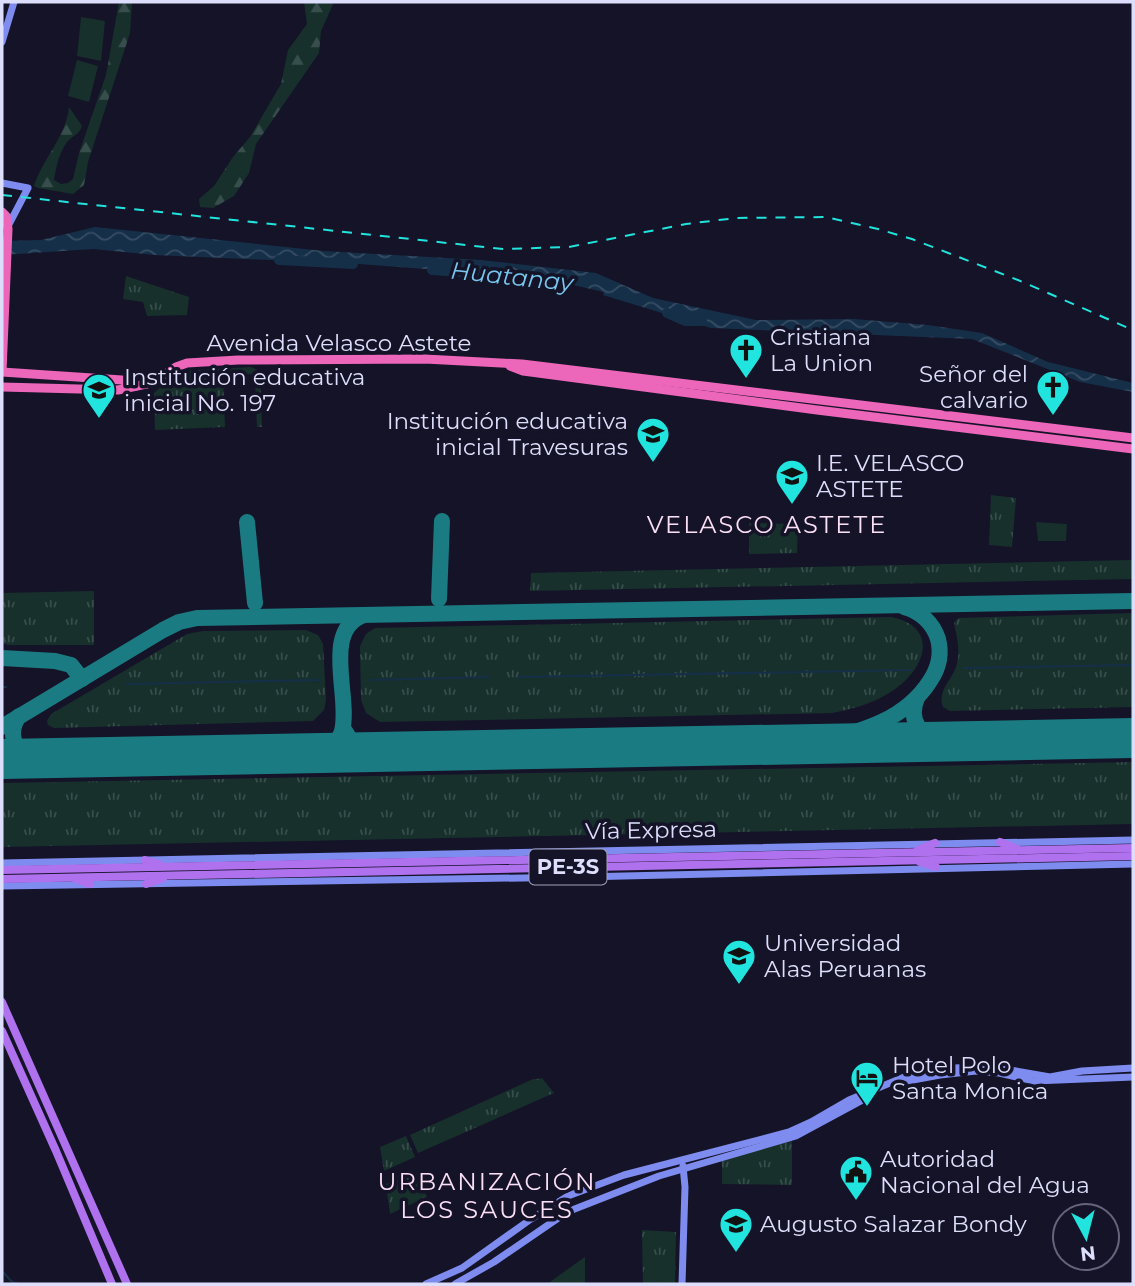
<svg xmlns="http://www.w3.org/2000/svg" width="1135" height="1286" font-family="Montserrat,sans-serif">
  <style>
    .grass { fill: url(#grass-tufts) }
    .forest { fill: url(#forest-firs) }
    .pitch { fill: #17302c }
    .water { fill: url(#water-waves) }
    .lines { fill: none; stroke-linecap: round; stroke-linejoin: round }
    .stream { stroke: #152f49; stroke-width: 2 }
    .river { stroke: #152f49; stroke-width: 10 }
    .taxiway { stroke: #1a7c82; stroke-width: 16 }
    .runway { stroke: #1a7c82; stroke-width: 40 }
    .secondary { stroke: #7f8cef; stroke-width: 7 }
    .primary { stroke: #af71ee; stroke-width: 8 }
    .highway { stroke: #ec66b9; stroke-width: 9 }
    .rail { stroke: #20e4dd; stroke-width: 2; stroke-dasharray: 10 9; stroke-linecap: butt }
    .labels { text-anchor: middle; stroke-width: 7; stroke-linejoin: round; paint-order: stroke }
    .shield { fill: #141327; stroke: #a1a1bb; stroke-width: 2 }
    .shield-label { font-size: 21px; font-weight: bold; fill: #dddefb }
    .poi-label { font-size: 23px; fill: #dddefb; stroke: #141327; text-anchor: start }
    .street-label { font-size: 23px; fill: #dddefb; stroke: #141327 }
    .water-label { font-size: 24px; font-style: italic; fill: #77c7ef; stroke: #141327 }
    .neighbourhood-label { font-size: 24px; letter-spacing: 2px; fill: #fbdff5; stroke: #141327 }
  </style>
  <defs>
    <pattern id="grass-tufts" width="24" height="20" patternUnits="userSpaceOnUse" patternTransform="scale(1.75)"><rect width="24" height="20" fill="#17302c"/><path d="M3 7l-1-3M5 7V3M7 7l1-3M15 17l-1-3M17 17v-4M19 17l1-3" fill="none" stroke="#384e4c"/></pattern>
    <pattern id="forest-firs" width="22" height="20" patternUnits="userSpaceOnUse" patternTransform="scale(1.75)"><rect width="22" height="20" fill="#17302c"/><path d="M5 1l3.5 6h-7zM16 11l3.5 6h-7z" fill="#384e4c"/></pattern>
    <pattern id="water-waves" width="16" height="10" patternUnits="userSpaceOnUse" patternTransform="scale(1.75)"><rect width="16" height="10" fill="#152f49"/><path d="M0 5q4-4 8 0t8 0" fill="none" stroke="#374d64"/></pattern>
  </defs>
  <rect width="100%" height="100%" fill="#141327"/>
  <g class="grass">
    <polygon points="126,276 189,297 187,315 147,316 143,302 123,299"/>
    <polygon points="251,367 260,371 262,427 257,427 255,379 250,374 223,374 225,427 155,430 154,393 180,371"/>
    <polygon points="991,495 1016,498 1012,547 989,545"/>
    <polygon points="749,523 798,524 797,553 749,554"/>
    <polygon points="1133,560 1133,579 530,591 531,573"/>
    <polygon points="94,591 94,645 8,645 2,643 2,593"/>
    <path d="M1133,613v94l-183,4 -7,-4c-6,-16 8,-26 13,-40 5,-15 1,-30 -2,-44l4,-5z"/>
    <path d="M891,617c53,11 31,57 -2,76 -17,11 -37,16 -57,20l-452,9 -14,-9 -5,-13 -1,-54 6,-12 9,-6z"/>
    <polygon points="306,630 318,635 323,644 326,700 324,710 313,721 54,728 48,725 47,721 51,714 187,634 203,631"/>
    <polygon points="1133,762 1133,824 2,847 2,783"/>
    <polygon points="542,1078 554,1093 418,1153 410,1135 531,1080"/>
    <polygon points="406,1136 415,1157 384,1171 380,1147"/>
    <polygon points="792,1140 792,1185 722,1184 722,1161"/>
    <polygon points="417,1173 427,1197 390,1214 386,1184"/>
    <polygon points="642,1230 676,1232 675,1284 643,1284"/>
    <polygon points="585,1257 585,1284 547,1284"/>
  </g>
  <g class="forest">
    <path d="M119,2h13l-2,31 -42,129 -4,23 -11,9 -35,-6 -4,-2c9,-28 32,-49 35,-79l13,19c-3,9 -9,9 -15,16 -8,11 -11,25 -13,38l7,4 7,-1 5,-4 6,-26 27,-78z"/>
    <polygon points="304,2 334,2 321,31 319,53 256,144 249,173 234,196 213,208 200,207 199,199 214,186 233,157 250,137 281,84 288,50 307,24"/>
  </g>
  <g class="pitch">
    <polygon points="81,17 105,21 101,61 77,56"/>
    <polygon points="77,60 98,66 89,102 68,96"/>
    <polygon points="1036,522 1067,524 1066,541 1038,541"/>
  </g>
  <polygon class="water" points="95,227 324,251 481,260 596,273 653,298 756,320 854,319 928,325 982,333 1048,362 1133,383 1133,392 1080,382 972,339 711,328 603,295 604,292 542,278 359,264 155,255 93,249 2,255 2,241 41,240"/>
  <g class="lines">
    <g class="stream">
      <polyline points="964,668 1133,665"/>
      <polyline points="519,677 911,670"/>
      <polyline points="370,680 489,677"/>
      <polyline points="127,684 320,680"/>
      <polyline points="2,687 6,687"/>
      <polyline points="2,1271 12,1282 19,1284"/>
    </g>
    <g class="river">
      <polyline points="279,260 353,264"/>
      <polyline points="432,270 489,274"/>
      <polyline points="667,313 685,321 702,321"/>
    </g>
    <g class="taxiway">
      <polyline points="247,522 255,603"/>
      <polyline points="439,599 442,521"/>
      <polyline points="2,658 55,661 71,665 82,679"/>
      <path d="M917,698c-10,24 5,41 29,43"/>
      <path d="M19,716c-11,16 -5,27 3,42"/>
      <polyline points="2,727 163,630 179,622 197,618 1133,601"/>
      <polyline points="343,728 358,752"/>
      <path d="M819,743c43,-12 86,-23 111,-62 8,-12 12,-27 8,-42 -5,-16 -18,-28 -34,-32"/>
      <path d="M326,753c6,-6 14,-13 16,-22 9,-34 -21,-101 22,-116"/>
    </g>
    <polyline class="runway" points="2,759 1133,738"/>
    <g class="secondary">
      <polyline points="2,42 14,2"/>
      <polyline points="2,183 28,188 7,228"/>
      <polyline points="2,863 1133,840"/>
      <polyline points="2,886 581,877 1133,864"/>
      <polyline points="902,1082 940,1075 976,1071 999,1073 1034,1081 1133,1077"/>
      <polyline points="426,1284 462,1268 531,1219 568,1196 624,1175 789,1132 811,1122 849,1100 914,1073 951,1068 993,1067 1050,1077 1082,1071 1133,1068"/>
      <polyline points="455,1284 494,1262 567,1212 659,1176 796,1136 872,1095"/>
      <polyline points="682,1284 685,1187 683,1166"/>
    </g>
    <g class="primary">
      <polyline points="1000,842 1017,849"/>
      <polyline points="918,850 935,843"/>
      <polyline points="145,860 159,864"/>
      <polyline points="920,862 936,867"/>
      <polyline points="2,870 1133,848"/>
      <polyline points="2,879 1133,856"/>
      <polyline points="76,879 90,884"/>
      <polyline points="146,884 163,878"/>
      <polyline points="2,1002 127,1284"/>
      <polyline points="2,1031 56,1151 112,1284"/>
    </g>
    <g class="highway">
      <polyline points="2,212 6,216 8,229 2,371"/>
      <polyline points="510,366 523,371 817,410 1133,449"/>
      <polyline points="2,372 122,380 136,386"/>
      <polyline points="2,387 118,390 151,383 176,367 187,363 238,360 425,359 522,364 1133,438"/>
    </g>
    <polyline class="rail" points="2,195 503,249 569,247 686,224 736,218 826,217 878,229 912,239 1018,280 1133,330"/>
  </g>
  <defs>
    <symbol id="church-pin" viewBox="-11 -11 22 30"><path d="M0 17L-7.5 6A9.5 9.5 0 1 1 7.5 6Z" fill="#20e4dd" stroke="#141327"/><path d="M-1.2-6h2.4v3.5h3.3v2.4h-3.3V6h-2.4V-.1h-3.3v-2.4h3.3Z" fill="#111"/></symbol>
    <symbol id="school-pin" viewBox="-11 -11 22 30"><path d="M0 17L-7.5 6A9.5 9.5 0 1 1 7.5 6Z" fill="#20e4dd" stroke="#141327"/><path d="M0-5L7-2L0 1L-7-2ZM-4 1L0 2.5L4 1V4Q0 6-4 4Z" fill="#111"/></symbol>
    <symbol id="university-pin" viewBox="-11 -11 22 30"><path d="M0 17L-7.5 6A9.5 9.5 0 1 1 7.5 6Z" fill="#20e4dd" stroke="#141327"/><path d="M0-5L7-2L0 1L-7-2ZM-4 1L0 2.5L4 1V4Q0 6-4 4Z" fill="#111"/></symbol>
    <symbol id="hotel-pin" viewBox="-11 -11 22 30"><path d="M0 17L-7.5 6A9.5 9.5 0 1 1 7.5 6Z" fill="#20e4dd" stroke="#141327"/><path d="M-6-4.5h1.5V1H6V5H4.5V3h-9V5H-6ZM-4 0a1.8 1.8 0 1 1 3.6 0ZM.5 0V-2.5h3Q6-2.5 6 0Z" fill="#111"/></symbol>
    <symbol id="civic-pin" viewBox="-11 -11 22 30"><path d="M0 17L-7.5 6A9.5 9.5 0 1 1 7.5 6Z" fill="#20e4dd" stroke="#141327"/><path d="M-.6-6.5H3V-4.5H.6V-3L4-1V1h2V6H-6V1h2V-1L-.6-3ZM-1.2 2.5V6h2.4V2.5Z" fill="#111"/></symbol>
  </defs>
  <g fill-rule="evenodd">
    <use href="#church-pin" x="727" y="331" width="38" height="52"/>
    <use href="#church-pin" x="1034" y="368" width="38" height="52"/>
    <use href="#school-pin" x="80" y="371" width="38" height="52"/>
    <use href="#school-pin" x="634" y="415" width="38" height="52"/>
    <use href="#school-pin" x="773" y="457" width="38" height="52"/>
    <use href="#university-pin" x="720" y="937" width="38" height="52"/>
    <use href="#hotel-pin" x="848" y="1059" width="38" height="52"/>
    <use href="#civic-pin" x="837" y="1153" width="38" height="52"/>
    <use href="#school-pin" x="717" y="1205" width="38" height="52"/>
  </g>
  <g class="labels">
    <rect class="shield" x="529.5" y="849.5" width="77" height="35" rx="5"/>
    <g class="shield-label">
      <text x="568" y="874">PE-3S</text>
    </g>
    <g class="poi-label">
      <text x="770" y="345">Cristiana<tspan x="770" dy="26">La Union</tspan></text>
      <text x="1028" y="382" text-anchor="end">Señor del<tspan x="1028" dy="26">calvario</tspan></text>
      <text x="124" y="385">Institución educativa<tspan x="124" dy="26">inicial No. 197</tspan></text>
      <text x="628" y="429" text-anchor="end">Institución educativa<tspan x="628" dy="26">inicial Travesuras</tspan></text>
      <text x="816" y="471">I.E. VELASCO<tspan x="816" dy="26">ASTETE</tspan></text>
      <text x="764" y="951">Universidad<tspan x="764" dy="26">Alas Peruanas</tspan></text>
      <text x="892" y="1073">Hotel Polo<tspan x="892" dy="26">Santa Monica</tspan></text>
      <text x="880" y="1167">Autoridad<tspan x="880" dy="26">Nacional del Agua</tspan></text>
      <text x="760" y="1232">Augusto Salazar Bondy</text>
    </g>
    <g class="street-label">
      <text x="339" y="351">Avenida Velasco Astete</text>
      <text transform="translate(651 830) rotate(-1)" y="8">Vía Expresa</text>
    </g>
    <g class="water-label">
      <text transform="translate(512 277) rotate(6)" y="8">Huatanay</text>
    </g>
    <g class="neighbourhood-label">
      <text x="767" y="533">VELASCO ASTETE</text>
      <text x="487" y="1190">URBANIZACIÓN<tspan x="487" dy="28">LOS SAUCES</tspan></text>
    </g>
  </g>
  <rect width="1135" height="1286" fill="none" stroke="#dddefb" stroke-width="7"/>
  <g transform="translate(1086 1237) rotate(173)"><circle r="33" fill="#141327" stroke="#64647c" stroke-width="2"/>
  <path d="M0-5L12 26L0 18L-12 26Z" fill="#20e4dd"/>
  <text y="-10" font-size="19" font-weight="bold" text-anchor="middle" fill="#dddefb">N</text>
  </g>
</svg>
